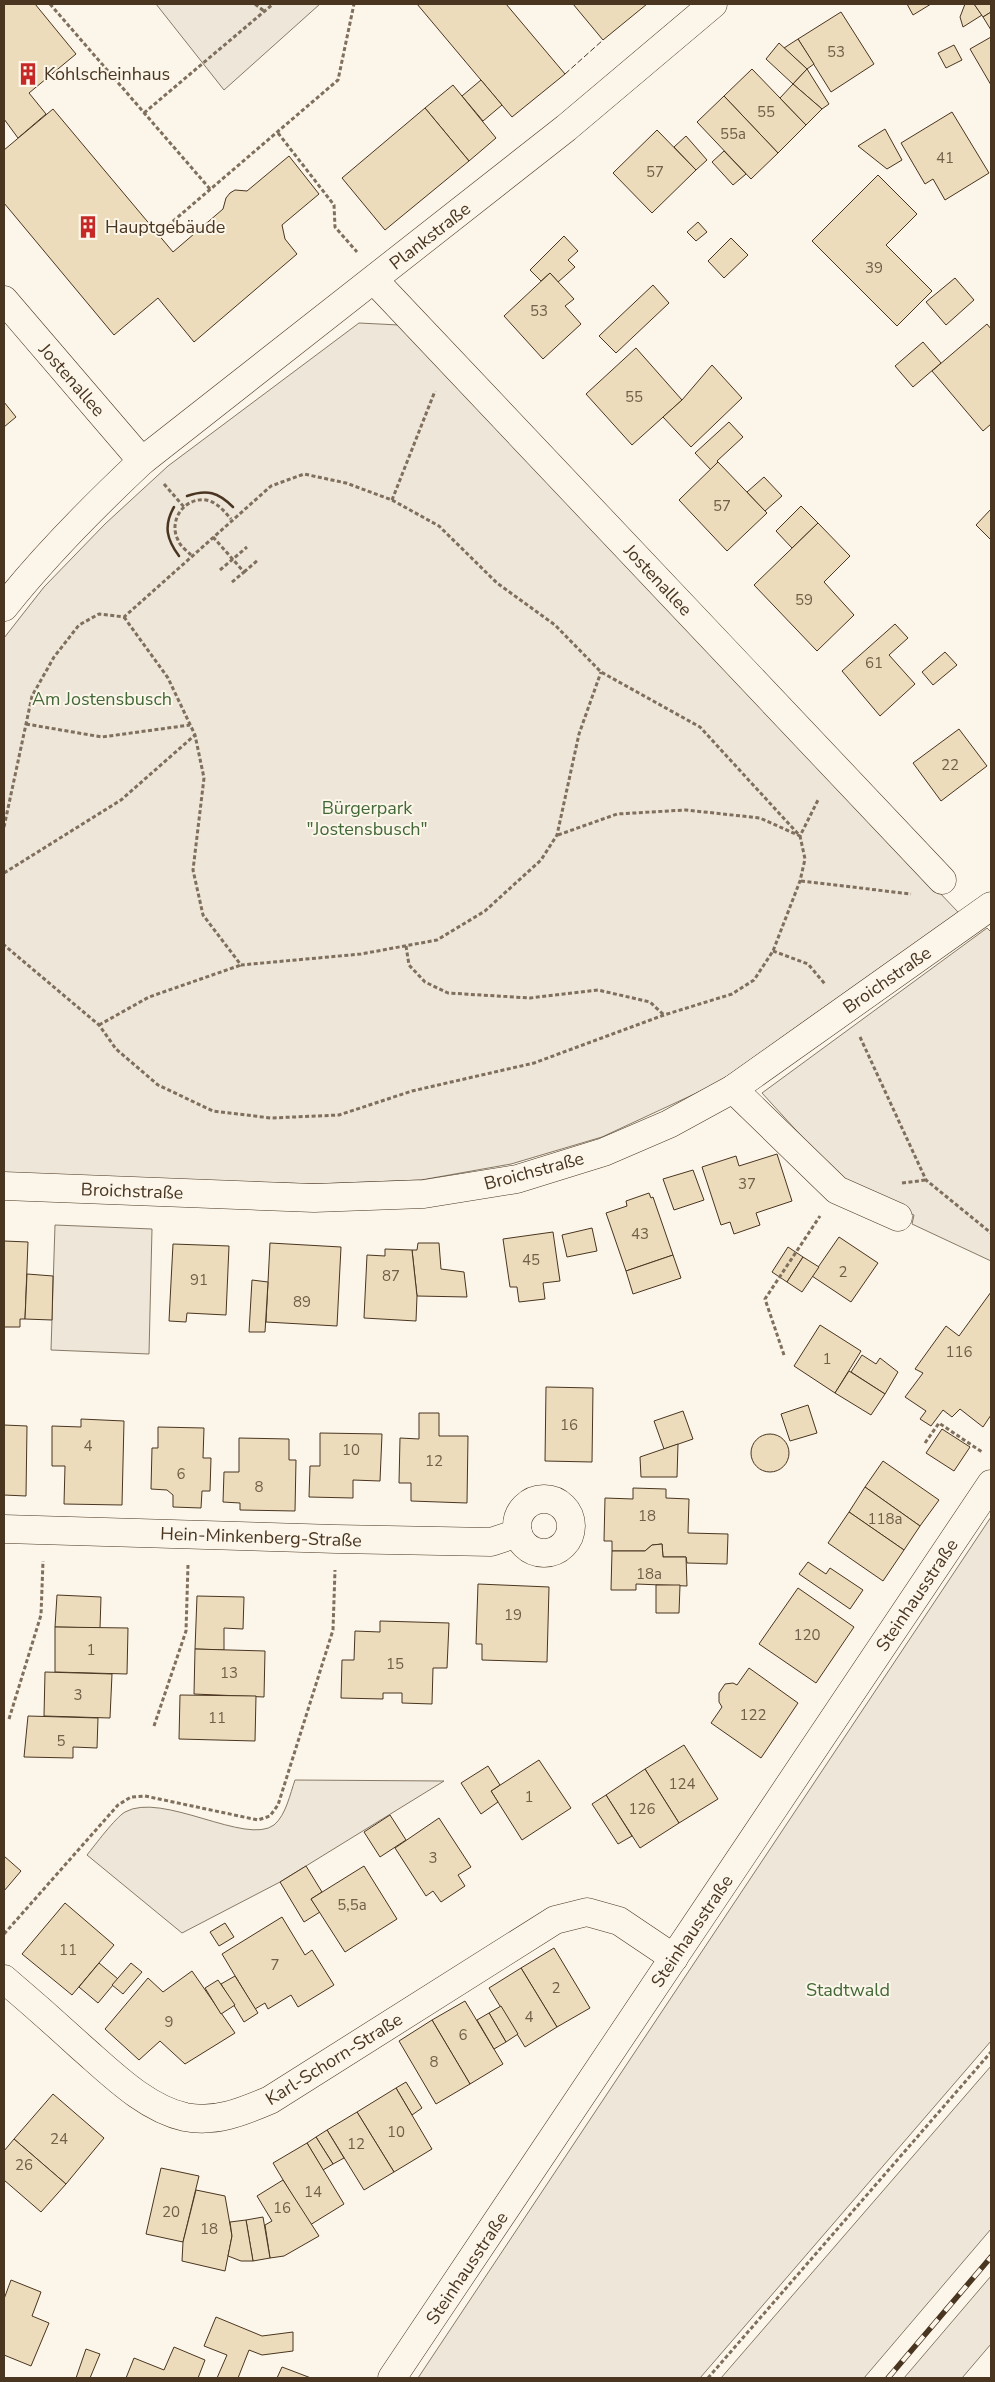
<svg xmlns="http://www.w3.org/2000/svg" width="995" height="2382" font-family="'Nunito Sans',sans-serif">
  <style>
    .green { fill: #ede6d9; stroke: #887966 }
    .building { fill: #ecdcbc; stroke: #4a3520 }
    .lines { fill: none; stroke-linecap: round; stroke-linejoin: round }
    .minor-casing { stroke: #4a3520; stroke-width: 29 }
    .path { stroke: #7f6f5c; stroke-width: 3; stroke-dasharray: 4 2.5; stroke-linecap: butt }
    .minor { stroke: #fbf6e9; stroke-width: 28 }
    .rail-casing { stroke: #4a3520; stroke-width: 5.5 }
    .rail { stroke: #fbf6e9; stroke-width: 4; stroke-dasharray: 11; stroke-linecap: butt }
    .fence { stroke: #4a3520; stroke-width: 1; stroke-dasharray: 6 2.5; stroke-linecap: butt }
    .wall { stroke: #4a3520; stroke-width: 2.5 }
    .labels { text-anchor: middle; stroke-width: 4; stroke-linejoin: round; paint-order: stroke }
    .number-label { font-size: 15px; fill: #725f47 }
    .poi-label { font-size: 18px; fill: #4a3520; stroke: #fbf6e9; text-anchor: start }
    .street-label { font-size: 18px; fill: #4a3520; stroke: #fbf6e9 }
    .park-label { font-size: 18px; fill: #436837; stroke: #fbf6e9 }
  </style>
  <rect width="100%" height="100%" fill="#fbf6e9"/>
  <g class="green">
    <polygon points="156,4 320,4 224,90"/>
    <polygon points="359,323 399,325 958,912 716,1084 602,1137 511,1164 421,1180 316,1184 4,1175 4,638 44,587 105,524 168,466"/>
    <polygon points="987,928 991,932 991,1261 912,1224 914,1215 850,1185 827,1164 762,1093"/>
    <polygon points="55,1225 152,1229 149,1354 51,1350"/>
    <polygon points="991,1517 991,2041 700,2378 418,2378"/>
    <path d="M295,1780l149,1 -164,101 -98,51 -95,-78c8,-10 28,-37 38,-43 37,-21 121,34 149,13 12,-10 16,-31 21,-45z"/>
    <polygon points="991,2066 991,2229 864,2378 721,2378"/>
    <polygon points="991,2276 991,2344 962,2378 904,2378"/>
  </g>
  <g class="building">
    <polygon points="4,4 35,4 76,54 29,93 46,114 18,138 4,119"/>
    <polygon points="417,4 506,4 565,74 512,117"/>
    <polygon points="573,4 647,4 603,40"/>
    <polygon points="907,4 931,4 913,15"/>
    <polygon points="965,4 974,4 982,15 963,27 960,17"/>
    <polygon points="974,4 991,4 991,12 983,17"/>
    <polygon points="841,12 874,64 831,92 798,39"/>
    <polygon points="991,12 991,30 983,17"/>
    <polygon points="991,37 991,85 970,49"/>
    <polygon points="798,39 814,64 807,69 784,48"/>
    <polygon points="779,43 807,69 793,84 766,59"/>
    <polygon points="954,45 962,60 946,68 938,53"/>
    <polygon points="752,69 806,125 778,153 724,96"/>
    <polygon points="807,69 829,104 822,109 793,84"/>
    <polygon points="481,80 502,105 483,121 462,96"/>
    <polygon points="793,84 822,109 806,125 780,98"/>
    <polygon points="453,85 496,138 469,161 425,108"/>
    <polygon points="724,96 778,153 751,179 697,122"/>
    <polygon points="425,108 469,161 385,230 342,178"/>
    <polygon points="53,109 173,252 223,209 226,198 230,193 235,190 247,191 289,156 319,194 282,225 285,239 297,254 194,342 158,298 114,335 4,203 4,150"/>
    <polygon points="952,112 989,173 945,200 933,179 925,184 901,143"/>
    <polygon points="885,129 902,160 887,169 858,146"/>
    <polygon points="657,130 696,170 652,213 613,173"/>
    <polygon points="686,136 707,160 696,170 674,147"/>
    <polygon points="724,151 746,174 733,185 712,162"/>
    <polygon points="878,175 917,214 886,245 932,291 897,326 812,241"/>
    <polygon points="698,222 707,232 696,241 687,232"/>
    <polygon points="564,236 578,251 568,260 575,267 558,282 550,273 541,281 530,270"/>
    <polygon points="731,238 748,255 724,278 708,261"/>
    <polygon points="550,273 574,299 565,306 581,324 543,359 504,316"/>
    <polygon points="955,278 974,300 946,325 926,302"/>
    <polygon points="653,285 669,303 616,353 599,336"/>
    <polygon points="987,324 991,329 991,424 983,431 932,371"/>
    <polygon points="923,342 941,363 913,387 895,366"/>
    <polygon points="636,348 682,400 632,445 586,394"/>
    <polygon points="712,365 742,398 691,447 663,417 682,400"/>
    <polygon points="4,402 16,417 4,427"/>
    <polygon points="729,422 743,437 717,461 718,462 711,470 695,453"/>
    <polygon points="718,462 767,513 727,551 679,500"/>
    <polygon points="764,477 782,496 765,511 747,492"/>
    <polygon points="801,506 818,523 792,548 776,531"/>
    <polygon points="991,509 991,540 976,525"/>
    <polygon points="818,523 850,556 824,582 854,615 817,651 754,585"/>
    <polygon points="895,624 908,638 889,655 915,684 880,716 842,671"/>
    <polygon points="945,652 957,665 933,685 922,672"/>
    <polygon points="959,729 987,766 941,801 913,763"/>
    <polygon points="777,1154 792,1201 756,1213 760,1225 734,1234 730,1222 721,1225 702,1167 736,1156 739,1166"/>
    <polygon points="693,1170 704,1200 674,1210 663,1179"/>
    <polygon points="649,1193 651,1198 653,1197 673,1255 626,1271 606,1213 627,1206 626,1201"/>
    <polygon points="592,1228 597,1251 567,1257 562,1235"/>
    <polygon points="553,1232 560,1281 543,1283 545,1299 519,1302 517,1287 510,1287 503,1239"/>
    <polygon points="839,1237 878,1263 851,1302 812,1276"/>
    <polygon points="4,1241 28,1242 25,1319 20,1319 20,1327 4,1327"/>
    <polygon points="270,1243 341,1247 337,1326 266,1322"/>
    <polygon points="418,1243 439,1243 441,1269 464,1272 467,1297 417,1296 412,1250 417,1250"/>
    <polygon points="173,1244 229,1246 226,1315 187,1313 186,1322 169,1321"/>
    <polygon points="788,1247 803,1257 787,1282 772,1272"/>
    <polygon points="385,1249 412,1250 417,1296 416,1321 364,1318 367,1255 385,1256"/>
    <polygon points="673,1255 681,1278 633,1294 626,1271"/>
    <polygon points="803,1257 819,1267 802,1292 787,1282"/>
    <polygon points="27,1274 53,1276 52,1320 25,1319"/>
    <polygon points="252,1280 268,1282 265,1332 249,1332"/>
    <polygon points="991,1292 991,1415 983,1427 960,1409 952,1417 943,1410 931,1426 920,1419 926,1411 905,1397 923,1373 915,1369 946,1326 959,1336"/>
    <polygon points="820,1325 861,1351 835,1393 794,1366"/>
    <polygon points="862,1355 876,1364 880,1358 898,1372 885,1394 851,1372"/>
    <polygon points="849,1371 885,1394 871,1415 835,1393"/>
    <polygon points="546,1387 593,1388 592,1462 545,1461"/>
    <polygon points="808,1405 817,1433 790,1441 781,1414"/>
    <polygon points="683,1411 693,1439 664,1449 654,1421"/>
    <polygon points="419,1413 439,1413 439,1436 468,1436 467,1503 411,1501 411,1483 399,1483 400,1438 419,1439"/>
    <polygon points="81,1419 124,1421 122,1505 64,1504 65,1466 52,1466 52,1426 81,1427"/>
    <polygon points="4,1425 27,1426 26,1496 4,1495"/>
    <polygon points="158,1427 204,1428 203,1458 211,1458 210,1491 202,1491 201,1508 173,1507 173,1495 167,1490 151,1489 152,1448 158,1448"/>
    <polygon points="942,1429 970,1447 954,1471 926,1453"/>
    <polygon points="320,1433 382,1434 380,1481 353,1480 353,1498 309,1497 310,1466 320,1466"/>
    <circle cx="770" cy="1453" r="19"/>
    <polygon points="239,1438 289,1439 289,1460 296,1460 295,1511 240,1510 240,1503 223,1502 224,1472 239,1472"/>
    <polygon points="678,1444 677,1477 641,1477 640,1457"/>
    <polygon points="883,1461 939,1500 920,1526 865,1487"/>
    <polygon points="865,1487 920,1526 904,1550 849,1512"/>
    <polygon points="633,1488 666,1489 666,1498 689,1499 688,1533 728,1534 727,1564 687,1563 686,1557 663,1557 662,1544 652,1545 645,1551 612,1551 612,1541 604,1541 605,1498 633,1499"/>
    <polygon points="849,1512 904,1550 883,1581 828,1543"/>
    <polygon points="662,1544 663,1557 686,1557 687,1586 636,1584 636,1590 611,1590 612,1551 645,1551 652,1545"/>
    <polygon points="808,1562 826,1574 830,1568 863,1590 850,1609 799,1574"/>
    <polygon points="478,1584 549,1587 547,1662 482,1660 482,1644 476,1644"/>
    <polygon points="656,1585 680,1585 679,1613 656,1613"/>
    <polygon points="798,1588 854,1627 816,1683 759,1644"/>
    <polygon points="57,1595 101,1597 100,1628 55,1627"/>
    <polygon points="197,1596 244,1597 243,1629 224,1628 224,1650 195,1649"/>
    <polygon points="380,1621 449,1623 447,1668 433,1668 432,1704 402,1703 402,1693 383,1693 383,1699 341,1698 342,1660 354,1660 355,1631 380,1632"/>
    <polygon points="55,1627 128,1628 127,1674 55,1672"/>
    <polygon points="195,1649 265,1651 264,1697 194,1694"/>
    <polygon points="749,1668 798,1703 761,1758 711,1723 722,1707 719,1702 719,1693 725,1684 733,1683 737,1685"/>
    <polygon points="45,1672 112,1674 110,1718 44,1716"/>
    <polygon points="180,1695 256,1696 255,1741 179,1739"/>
    <polygon points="28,1716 98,1718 97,1748 73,1747 73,1758 24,1757"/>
    <polygon points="684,1745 718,1799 679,1823 645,1769"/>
    <polygon points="539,1760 571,1808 522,1840 491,1791"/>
    <polygon points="488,1766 500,1785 491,1791 498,1802 481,1814 461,1783"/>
    <polygon points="645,1769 679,1823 640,1848 606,1795"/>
    <polygon points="606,1795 632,1836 618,1844 592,1804"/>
    <polygon points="390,1815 406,1840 380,1857 364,1832"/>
    <polygon points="439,1818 471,1867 458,1875 465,1886 441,1902 433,1891 426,1896 395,1848"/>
    <polygon points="4,1856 21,1871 4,1891"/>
    <polygon points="306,1866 322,1892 311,1899 320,1912 304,1922 280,1882"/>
    <polygon points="364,1866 397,1919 345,1952 311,1899"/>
    <polygon points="65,1903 114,1945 72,1995 22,1954"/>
    <polygon points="282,1917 305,1955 312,1950 334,1985 298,2007 291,1995 268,2009 265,2003 255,2009 222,1954"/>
    <polygon points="225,1923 234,1937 219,1946 210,1932"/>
    <polygon points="554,1948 590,2008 557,2027 521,1968"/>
    <polygon points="99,1963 118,1979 98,2003 79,1987"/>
    <polygon points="131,1963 142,1972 123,1994 112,1985"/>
    <polygon points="521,1968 557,2027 525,2047 489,1988"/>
    <polygon points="192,1971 235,2033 185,2064 160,2041 139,2060 105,2029 148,1978 163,1992"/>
    <polygon points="235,1976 258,2013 244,2022 221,1984"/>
    <polygon points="218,1980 235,2005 221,2014 205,1988"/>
    <polygon points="465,2001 503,2064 470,2084 432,2020"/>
    <polygon points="501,2006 518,2034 506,2042 489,2013"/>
    <polygon points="489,2013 506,2042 494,2049 477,2020"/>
    <polygon points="432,2020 470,2084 436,2104 399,2041"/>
    <polygon points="406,2082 422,2108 412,2115 396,2088"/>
    <polygon points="396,2088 432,2149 394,2172 357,2112"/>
    <polygon points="53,2094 104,2138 66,2184 14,2139"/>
    <polygon points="357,2112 394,2172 364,2190 327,2130"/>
    <polygon points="327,2130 344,2158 333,2164 316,2137"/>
    <polygon points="316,2137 333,2164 323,2170 307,2143"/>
    <polygon points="14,2139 66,2184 41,2212 4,2180 4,2151"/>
    <polygon points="307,2143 344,2204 310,2225 273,2163"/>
    <polygon points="161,2168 199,2176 183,2242 146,2234"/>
    <polygon points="283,2180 319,2236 284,2256 270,2258 265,2225 272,2221 257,2196"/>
    <polygon points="196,2190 225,2196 232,2236 225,2271 182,2261 183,2242"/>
    <polygon points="263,2217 270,2258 253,2261 246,2220"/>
    <polygon points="246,2220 253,2261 241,2261 228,2256 232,2236 230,2222"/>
    <polygon points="11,2280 41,2292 32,2316 49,2323 31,2366 4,2355 4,2299"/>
    <polygon points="216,2317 262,2336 293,2332 293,2351 262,2355 249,2350 238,2378 217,2378 227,2355 204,2346"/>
    <polygon points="174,2347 205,2360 198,2378 126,2378 134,2358 164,2370"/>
    <polygon points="86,2349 100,2354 90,2378 76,2378"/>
    <polygon points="282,2367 311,2378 277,2378"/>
  </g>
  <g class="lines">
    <defs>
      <g id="minor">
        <polyline points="374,280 942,880"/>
        <polyline points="4,300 142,461"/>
        <path d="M4,607c42,-53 89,-100 138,-146l424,-333 147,-124"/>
        <polyline points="733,1089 837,1190 898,1217"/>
        <polyline points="4,1186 314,1198 424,1194 517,1179 604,1152 669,1124 733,1089 991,906"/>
        <circle cx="544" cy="1526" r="27"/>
        <polyline points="4,1529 336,1539 491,1542 518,1533"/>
        <path d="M4,1979c26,22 52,45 77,68 30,26 64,61 104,70 30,6 57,-5 85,-17l285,-180 32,-8 32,9 55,37"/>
        <polyline points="392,2378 991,1484"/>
      </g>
    </defs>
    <use href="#minor" class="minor-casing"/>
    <g class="path">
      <polyline points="50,4 210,189"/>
      <polyline points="255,4 264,11"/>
      <polyline points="144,113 273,4"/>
      <polyline points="278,133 334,205 335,227 357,252"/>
      <polyline points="158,234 338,80 354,4"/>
      <polyline points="164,484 184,507"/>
      <polyline points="392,500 435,391"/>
      <polyline points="213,537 244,572 231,583"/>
      <path d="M191,555c-4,-4 -11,-9 -13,-15 -10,-19 6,-43 28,-40 11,2 18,11 25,19"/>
      <polyline points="220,570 247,547"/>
      <polyline points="244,572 258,560"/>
      <polyline points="124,617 168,678 195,735 204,778 193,870 203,915 241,965 361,954 437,940 485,911 541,860 557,835 579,734 601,672"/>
      <polyline points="26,724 102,737 190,725"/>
      <polyline points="4,827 32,696 54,657 79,625 99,614 124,617 271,486 304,474 346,483 392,500 439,526 497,583 555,625 601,672 700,727 800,836 805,859 800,881 773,951 754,980 732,994 664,1015 534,1063 412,1091 339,1115 271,1118 213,1111 158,1085 116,1049 99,1025 4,945"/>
      <polyline points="558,835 617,814 686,810 760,818 800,836 819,798"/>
      <polyline points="4,873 121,800 195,735"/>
      <polyline points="801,881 911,894"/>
      <polyline points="406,946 409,965 425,982 448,993 530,998 598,990 650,1002 664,1015"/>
      <polyline points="773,951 808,964 825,984"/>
      <polyline points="99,1025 149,997 241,965"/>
      <polyline points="860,1037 926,1180 991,1233"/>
      <polyline points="902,1183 926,1180"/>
      <polyline points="784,1355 765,1299 820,1216"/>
      <polyline points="925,1443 939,1423 982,1452"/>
      <polyline points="9,1719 41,1615 43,1561"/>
      <polyline points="154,1726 186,1631 188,1565"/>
      <polyline points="4,1934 118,1805 131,1797 145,1796 258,1820 270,1816 278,1805 333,1630 335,1570"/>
      <polyline points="708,2378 991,2052"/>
    </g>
    <use href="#minor" class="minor"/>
    <defs>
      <polyline id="rail" points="888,2378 991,2257"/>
    </defs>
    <use href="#rail" class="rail-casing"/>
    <use href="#rail" class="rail"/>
    <polyline class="fence" points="565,74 603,40"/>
    <g class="wall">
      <path d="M187,496c20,-7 31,-4 46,11"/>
      <path d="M174,507c-11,19 -7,33 5,49"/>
    </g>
  </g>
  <defs>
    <symbol id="building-bare" viewBox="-9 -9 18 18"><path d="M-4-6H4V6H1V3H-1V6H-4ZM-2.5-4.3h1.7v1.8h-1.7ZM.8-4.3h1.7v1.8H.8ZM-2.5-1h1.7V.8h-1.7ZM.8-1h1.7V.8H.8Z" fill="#c62828" stroke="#fbf6e9" stroke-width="2.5" paint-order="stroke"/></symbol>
  </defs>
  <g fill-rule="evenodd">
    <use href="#building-bare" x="12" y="58" width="32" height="32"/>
    <use href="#building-bare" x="72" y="211" width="32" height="32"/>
  </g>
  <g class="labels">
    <g class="number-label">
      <text x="836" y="57">53</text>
      <text x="766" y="117">55</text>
      <text x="733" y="139">55a</text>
      <text x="945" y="163">41</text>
      <text x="655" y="177">57</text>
      <text x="874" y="273">39</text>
      <text x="539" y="316">53</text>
      <text x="634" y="402">55</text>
      <text x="722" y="511">57</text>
      <text x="804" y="605">59</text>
      <text x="874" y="668">61</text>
      <text x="950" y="770">22</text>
      <text x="747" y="1189">37</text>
      <text x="640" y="1239">43</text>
      <text x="531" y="1265">45</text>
      <text x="843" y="1277">2</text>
      <text x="391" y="1281">87</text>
      <text x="199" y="1285">91</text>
      <text x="302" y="1307">89</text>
      <text x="959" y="1357">116</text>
      <text x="827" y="1364">1</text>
      <text x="569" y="1430">16</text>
      <text x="88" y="1451">4</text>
      <text x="351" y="1455">10</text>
      <text x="434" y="1466">12</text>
      <text x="181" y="1479">6</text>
      <text x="259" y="1492">8</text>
      <text x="647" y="1521">18</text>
      <text x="885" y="1524">118a</text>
      <text x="649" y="1579">18a</text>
      <text x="513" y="1620">19</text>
      <text x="807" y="1640">120</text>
      <text x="91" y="1655">1</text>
      <text x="395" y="1669">15</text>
      <text x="229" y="1678">13</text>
      <text x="78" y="1700">3</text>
      <text x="753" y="1720">122</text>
      <text x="217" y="1723">11</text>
      <text x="61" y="1746">5</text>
      <text x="682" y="1789">124</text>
      <text x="529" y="1802">1</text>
      <text x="642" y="1814">126</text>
      <text x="433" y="1863">3</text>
      <text x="352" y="1910">5,5a</text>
      <text x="68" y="1955">11</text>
      <text x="275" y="1970">7</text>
      <text x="556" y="1993">2</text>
      <text x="529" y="2022">4</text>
      <text x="169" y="2027">9</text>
      <text x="463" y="2040">6</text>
      <text x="434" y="2067">8</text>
      <text x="396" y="2137">10</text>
      <text x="59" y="2144">24</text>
      <text x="356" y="2149">12</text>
      <text x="24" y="2170">26</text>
      <text x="313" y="2197">14</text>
      <text x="282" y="2213">16</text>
      <text x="171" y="2217">20</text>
      <text x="209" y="2234">18</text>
    </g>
    <g class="poi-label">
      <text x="44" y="80">Kohlscheinhaus</text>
      <text x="105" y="233">Hauptgebäude</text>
    </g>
    <g class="street-label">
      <text transform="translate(430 236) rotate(-38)" y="6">Plankstraße</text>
      <text transform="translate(72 380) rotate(49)" y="6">Jostenallee</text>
      <text transform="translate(658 580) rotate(47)" y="6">Jostenallee</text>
      <text transform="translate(887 980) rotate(-35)" y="6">Broichstraße</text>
      <text transform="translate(534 1171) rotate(-15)" y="6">Broichstraße</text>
      <text transform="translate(132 1191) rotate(2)" y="6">Broichstraße</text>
      <text transform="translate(261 1537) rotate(2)" y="6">Hein-Minkenberg-Straße</text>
      <text transform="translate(917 1595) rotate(-56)" y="6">Steinhausstraße</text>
      <text transform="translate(692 1931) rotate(-56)" y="6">Steinhausstraße</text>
      <text transform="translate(334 2059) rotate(-32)" y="6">Karl-Schorn-Straße</text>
      <text transform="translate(467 2268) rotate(-56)" y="6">Steinhausstraße</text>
    </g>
    <g class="park-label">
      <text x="102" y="705">Am Jostensbusch</text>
      <text x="367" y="814">Bürgerpark<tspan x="367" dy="21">"Jostensbusch"</tspan></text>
      <text x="848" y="1996">Stadtwald</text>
    </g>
  </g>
  <rect width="995" height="2382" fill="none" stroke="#4a3520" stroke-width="10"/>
</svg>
